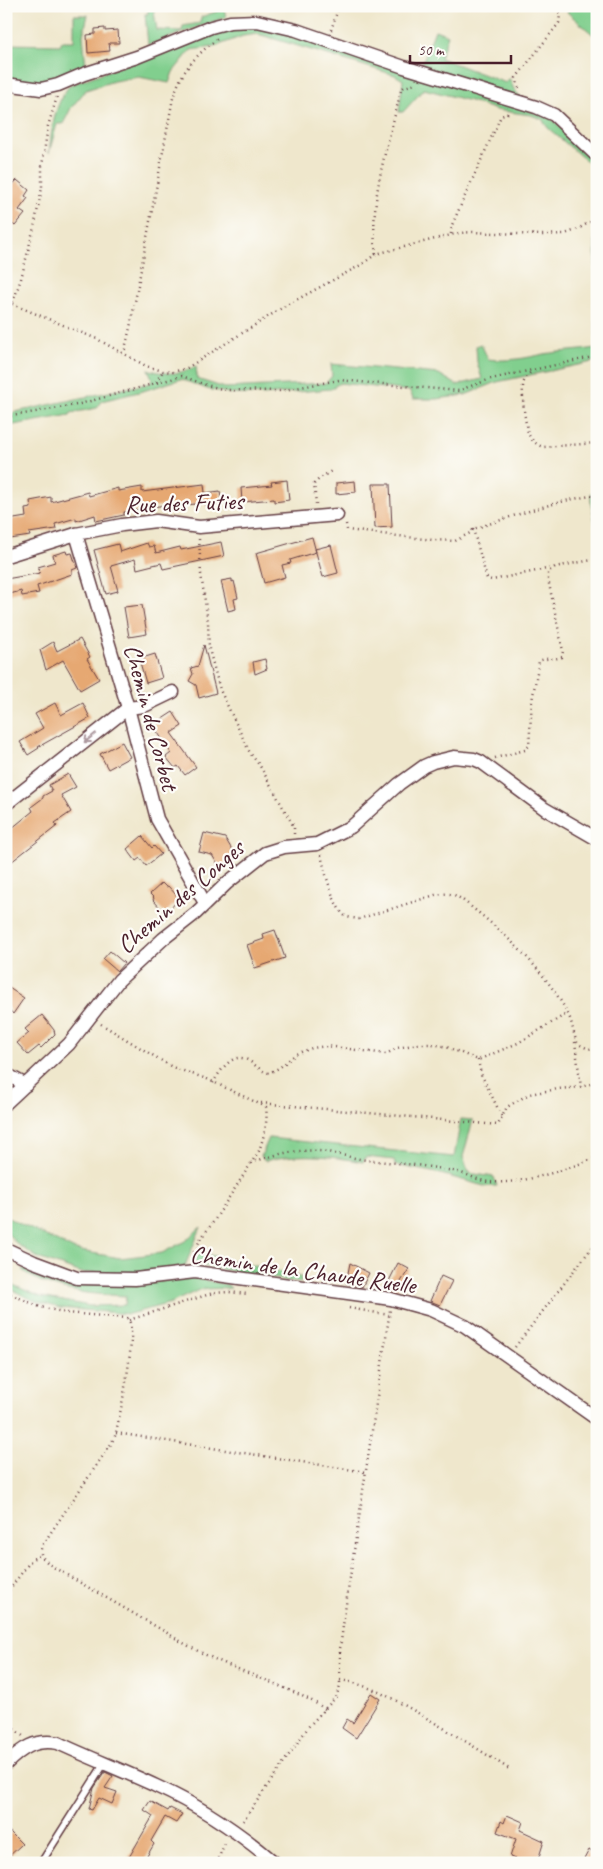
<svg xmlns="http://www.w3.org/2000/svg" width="603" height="1869" font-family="Caveat,sans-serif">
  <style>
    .green { fill: #81cf8e; stroke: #66775c }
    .building { fill: #e6a872 }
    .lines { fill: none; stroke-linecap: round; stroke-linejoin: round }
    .lane-casing { stroke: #633d43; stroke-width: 9 }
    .street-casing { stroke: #633d43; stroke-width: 15 }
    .path { stroke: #633d43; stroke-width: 2.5; stroke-dasharray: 1 4; stroke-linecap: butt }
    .lane { stroke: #fff; stroke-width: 6 }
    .street { stroke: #fff; stroke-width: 12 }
    .oneway { stroke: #ae9aa0 }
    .labels { text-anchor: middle; stroke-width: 4.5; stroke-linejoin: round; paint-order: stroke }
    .street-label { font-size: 25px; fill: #4a1f2b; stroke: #fdfcf7 }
  </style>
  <rect width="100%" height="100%" fill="#fdfcf7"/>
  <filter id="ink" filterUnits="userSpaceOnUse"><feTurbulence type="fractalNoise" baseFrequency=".02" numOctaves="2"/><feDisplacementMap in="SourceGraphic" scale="10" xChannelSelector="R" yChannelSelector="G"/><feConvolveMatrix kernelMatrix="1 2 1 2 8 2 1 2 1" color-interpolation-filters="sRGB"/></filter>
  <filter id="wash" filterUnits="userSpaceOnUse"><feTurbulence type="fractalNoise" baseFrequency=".0096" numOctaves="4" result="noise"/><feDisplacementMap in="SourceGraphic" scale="20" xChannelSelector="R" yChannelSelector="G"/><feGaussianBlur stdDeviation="1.12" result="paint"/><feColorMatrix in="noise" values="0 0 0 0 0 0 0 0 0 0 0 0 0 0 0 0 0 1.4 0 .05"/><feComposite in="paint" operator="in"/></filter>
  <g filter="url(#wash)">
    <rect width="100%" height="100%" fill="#efe7cc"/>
    <g class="green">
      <polygon points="148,6 153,6 157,30 182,31 183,26 200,23 201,17 224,9 226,17 148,45 145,14 148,14"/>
      <polygon points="572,6 593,6 597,9 597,38 567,12"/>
      <polygon points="74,15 88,15 83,35 86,67 44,82 6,78 6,44 60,45 62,41 74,41"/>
      <path d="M230,26l40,2 235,74 46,16 46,44v8l-49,-42 -6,-9 -11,-4 -35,-5 -26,-9 -46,-12 -21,23h-4l4,-32 -8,-5 -137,-41 -15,2 -29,11 -23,3 -18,22 -4,11 -30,-6 -25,4 -28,9 -15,18 -8,16h-6l-8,29c3,-24 5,-49 21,-68z"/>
      <polygon points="435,30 448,35 440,58 506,83 509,78 514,89 522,99 421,66"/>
      <path d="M597,224v137l-100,21 -32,13 -28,4h-24l-3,-8 -70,-8 -10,6 -66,6 -31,-1 -26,-5 -26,-10 -38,12 -42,10 -4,7 -26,5 -1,2 -62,11 -2,-2v-10l145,-31 1,-5 -4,-9c16,6 33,6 48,-3l1,13 28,9 101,-5 6,-7 -1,-12 108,10 18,11 25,-6 -5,-17 -1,-16 5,-2 7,15c19,3 38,-1 56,-5 17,-3 35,-3 52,-6l-1,-123z"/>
      <polygon points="597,491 597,534 591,501 591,493"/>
      <path d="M461,1119l12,1 -10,37 6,16 25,4 3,9h-13l-47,-13 -42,-8 -1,-5 -28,-3 -3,5c-33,-6 -64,-10 -98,-1l-4,-5 8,-18 185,19z"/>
      <polygon points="6,1217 75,1250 120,1258 162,1253 185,1241 201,1227 185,1266 154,1272 82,1273 38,1258 18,1245 6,1232"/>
      <polygon points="197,1252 301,1277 301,1283 193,1264"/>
      <path d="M28,1265l49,19h67l45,-7 39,8 3,3 -30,1 -30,14 -42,11 -69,-6 -25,-7 -29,-14v-5l35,15 49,9 35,-1 1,-9c-34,-2 -75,-3 -104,-26z"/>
    </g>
    <g id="blocks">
      <g class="building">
        <polygon points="105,28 105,31 118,30 119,43 109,43 110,51 88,53 87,35 95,34 95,29"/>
        <polygon points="17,180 29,190 25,196 28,198 19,210 25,214 15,226 6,219 6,192"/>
        <polygon points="287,480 289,500 274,502 274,499 242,502 241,488 272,485 271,482"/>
        <polygon points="355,481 356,492 336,494 336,483"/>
        <polygon points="204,484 205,493 220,491 222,505 206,506 206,503 165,507 165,505 124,512 124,515 96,521 95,515 76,521 76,518 55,524 56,529 29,533 30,536 10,539 8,520 26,517 25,509 31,508 30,501 51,497 51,502 88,492 89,496 118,488 118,491 142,487 142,492"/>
        <polygon points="373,484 390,484 392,527 375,528"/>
        <polygon points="312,537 316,552 290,560 291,563 282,565 285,577 264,583 256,553"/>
        <polygon points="221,542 224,556 163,569 161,563 137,569 135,559 111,566 118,591 106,594 94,550 118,544 120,552 147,543 149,547 154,546 156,553 180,547 181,550"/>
        <polygon points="331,545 338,573 323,577 315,549"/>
        <polygon points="66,551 67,554 72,553 77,568 72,570 72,574 37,586 39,593 22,596 21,591 6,595 6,579 40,573 38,567 55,562 53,555"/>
        <polygon points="232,579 232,582 234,581 238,598 234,599 236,609 228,611 221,581"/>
        <polygon points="142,605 147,634 129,637 124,607"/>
        <polygon points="80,639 90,657 87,659 99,679 80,690 63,660 46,670 40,650 53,642 57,651"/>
        <polygon points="204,645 216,693 199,698 196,685 189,681 193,674 191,668 198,666"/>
        <polygon points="155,654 162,678 146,683 139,659"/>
        <polygon points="265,659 267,669 255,674 253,662"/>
        <polygon points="55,703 61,715 83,703 90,718 38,747 39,748 28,755 20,742 43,728 35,714"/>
        <polygon points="173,712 182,726 171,733 196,767 185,775 178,766 175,768 166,757 171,753 153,725"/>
        <polygon points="122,742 130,757 108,769 100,754"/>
        <polygon points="68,774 76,787 61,795 71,812 55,823 57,826 6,866 6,833 33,811 31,807 43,798 43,796 52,791 49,785"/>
        <polygon points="204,833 225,838 237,858 220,868 212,855 199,852"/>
        <polygon points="142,836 152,848 154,846 161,854 146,866 140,858 136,861 127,849"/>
        <polygon points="162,883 166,887 168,886 180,899 165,913 153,900 154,898 150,894"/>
        <polygon points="275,930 285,958 255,968 247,945 264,939 263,934"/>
        <polygon points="110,951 124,963 117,971 103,959"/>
        <polygon points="6,986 24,998 13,1014 6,1006"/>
        <polygon points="42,1015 54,1030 55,1034 41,1048 39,1046 28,1055 17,1043 29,1033 25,1029"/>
        <polygon points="350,1263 369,1273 362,1287 346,1283"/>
        <polygon points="398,1263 409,1269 395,1291 386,1287"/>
        <polygon points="441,1276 452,1281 440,1305 430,1301"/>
        <polygon points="371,1693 380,1699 356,1738 342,1728 347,1719 353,1723"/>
        <polygon points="105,1772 113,1776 105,1788 117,1792 112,1804 99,1798 92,1810 89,1809 94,1788"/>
        <polygon points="150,1801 168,1811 170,1808 182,1814 176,1823 165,1817 151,1841 154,1844 143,1863 139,1860 138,1863 134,1863 128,1859 153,1816 144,1810"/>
        <polygon points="507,1815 523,1822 520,1830 544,1841 537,1863 526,1863 510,1857 516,1839 497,1832 501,1821 504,1823"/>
        <polygon points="6,1828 22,1844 6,1859"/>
        <polygon points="589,1850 597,1854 594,1863 582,1863"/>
      </g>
    </g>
  </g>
  <g filter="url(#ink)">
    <use href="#blocks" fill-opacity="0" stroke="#633d43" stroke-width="1"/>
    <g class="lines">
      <defs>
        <polyline id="lane" points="41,1863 104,1764"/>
        <g id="street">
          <polyline points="6,84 41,89 58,85 84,74 137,57 211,27 230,22 257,21 296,30 404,67 536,107 554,115 597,156"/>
          <polyline points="76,534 128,708 157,819 205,903"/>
          <polyline points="6,556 76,534 122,525 156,521 199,527 337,515"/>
          <polyline points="6,804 128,708 144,706 173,692"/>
          <polyline points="6,1074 26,1085"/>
          <polyline points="6,1103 69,1044 119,980 163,939 196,913 227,883 265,853 284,847 317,844 351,827 399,784 424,766 433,762 454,757 474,759 481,762 545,809 597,839"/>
          <polyline points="6,1249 34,1262 77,1278 135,1279 195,1272 391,1299 431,1310 465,1326 597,1419"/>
          <path d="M6,1764c16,-16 29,-25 52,-21 32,15 66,28 98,43 44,20 83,46 119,77"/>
        </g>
      </defs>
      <use href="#lane" class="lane-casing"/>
      <use href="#street" class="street-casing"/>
      <g class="path">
        <polyline points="385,6 398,11 400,6"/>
        <polyline points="331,30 339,6"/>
        <polyline points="519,88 516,78 559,23 560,14 556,6"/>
        <polyline points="451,234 452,225 501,116 507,114 509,111"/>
        <path d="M376,254c-8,-55 13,-111 25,-164l3,-3 12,-3"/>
        <polyline points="12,304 97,339 146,366 163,371 173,372 187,368 285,306 361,265 376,254 459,233 473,232 541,235 565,234 576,230 597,218"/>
        <polyline points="6,310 13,302 21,279 34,227 42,188 42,166 48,126 57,97"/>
        <path d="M121,353l4,-4 6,-26 42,-225c9,-28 21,-41 44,-59"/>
        <path d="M530,373c-4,4 -7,8 -7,14 -1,9 2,39 6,48 3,6 8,10 14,12l54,-4"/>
        <polyline points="156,382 163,371"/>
        <polyline points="6,417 76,405 182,376 206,385 226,390 279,391 339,380 459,391 468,387 491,379 597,356"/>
        <polyline points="595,444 597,472"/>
        <polyline points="316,504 314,484 320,478 333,470"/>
        <path d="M346,524l1,6 86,10 22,1 17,-9 1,-3c42,-13 80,-28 124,-34"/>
        <polyline points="473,529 487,579 492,580 551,568"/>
        <polyline points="199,539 201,574 208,622 209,649 220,690 250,753 260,766 294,827 294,835"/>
        <path d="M495,758l30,-8 4,-4 3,-45 7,-40c8,-4 15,-1 23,-4l1,-6 -15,-72v-7l7,-5 42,-8"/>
        <path d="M321,855c4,16 11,48 23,60 3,3 10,3 15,4l76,-24c6,-1 13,-2 19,0 9,4 17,12 25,18 34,28 67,60 88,99 6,10 6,24 11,32l11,5 8,-2"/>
        <path d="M101,1024l71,43 35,12 59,28c2,15 -2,29 -7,44l-47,73 -11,14 -11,22"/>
        <polyline points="575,1042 581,1087"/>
        <polyline points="478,1060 481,1074 502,1117"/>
        <path d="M213,1083c7,-12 20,-33 36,-22 7,4 11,10 20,12l10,-5 17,-14 16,-6 15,-2 59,8 11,-6 21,-4h14l15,3 31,13 40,-17 50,-30"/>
        <polyline points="261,1103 498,1125 507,1107 529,1094 558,1089 581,1087 597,1082"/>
        <path d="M251,1163c21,-8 44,-14 67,-12 16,1 32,7 49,9 29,3 57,5 86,11 13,2 25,10 37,11 31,3 78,-13 107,-25"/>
        <path d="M6,1292l34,15 27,6 60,5 2,2c8,17 -9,95 -14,116l-4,8 -68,100c-6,11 1,16 10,23l116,67c31,21 67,34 101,48 19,8 39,16 55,27"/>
        <polyline points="349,1308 389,1315"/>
        <polyline points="129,1320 213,1293 229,1292 247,1294"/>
        <polyline points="515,1347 597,1241"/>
        <polyline points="116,1433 366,1472"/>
        <polyline points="6,1594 32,1559 41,1555"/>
        <path d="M340,1680c33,5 62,24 90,40 27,16 53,32 79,49"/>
        <polyline points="6,1723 23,1736"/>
        <polyline points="243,1821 309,1726 336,1697 340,1686 340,1649 345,1611 390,1310"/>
        <polyline points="216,1863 226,1841"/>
      </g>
      <use href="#lane" class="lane"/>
      <use href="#street" class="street"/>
    </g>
    <defs><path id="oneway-shaft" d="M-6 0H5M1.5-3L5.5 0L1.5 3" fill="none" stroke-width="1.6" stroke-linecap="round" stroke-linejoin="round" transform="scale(1.25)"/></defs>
    <use class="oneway" href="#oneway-shaft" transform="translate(90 738) rotate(141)"/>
  </g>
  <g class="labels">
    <g class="street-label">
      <text transform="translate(184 502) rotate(-2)" y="9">Rue des Futies</text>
      <text transform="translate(152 717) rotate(75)" y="9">Chemin de Corbet</text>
      <text transform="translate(180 896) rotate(-41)" y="9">Chemin des Conges</text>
      <text transform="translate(303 1269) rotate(8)" y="9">Chemin de la Chaude Ruelle</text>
    </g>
  </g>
  <rect width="603" height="1869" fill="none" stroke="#fdfcf7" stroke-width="25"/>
  <path d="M410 55v8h101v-8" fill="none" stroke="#4a1f2b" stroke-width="2.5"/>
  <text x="418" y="55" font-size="15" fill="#4a1f2b" stroke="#fdfcf7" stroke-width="4" paint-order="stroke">50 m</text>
</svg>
